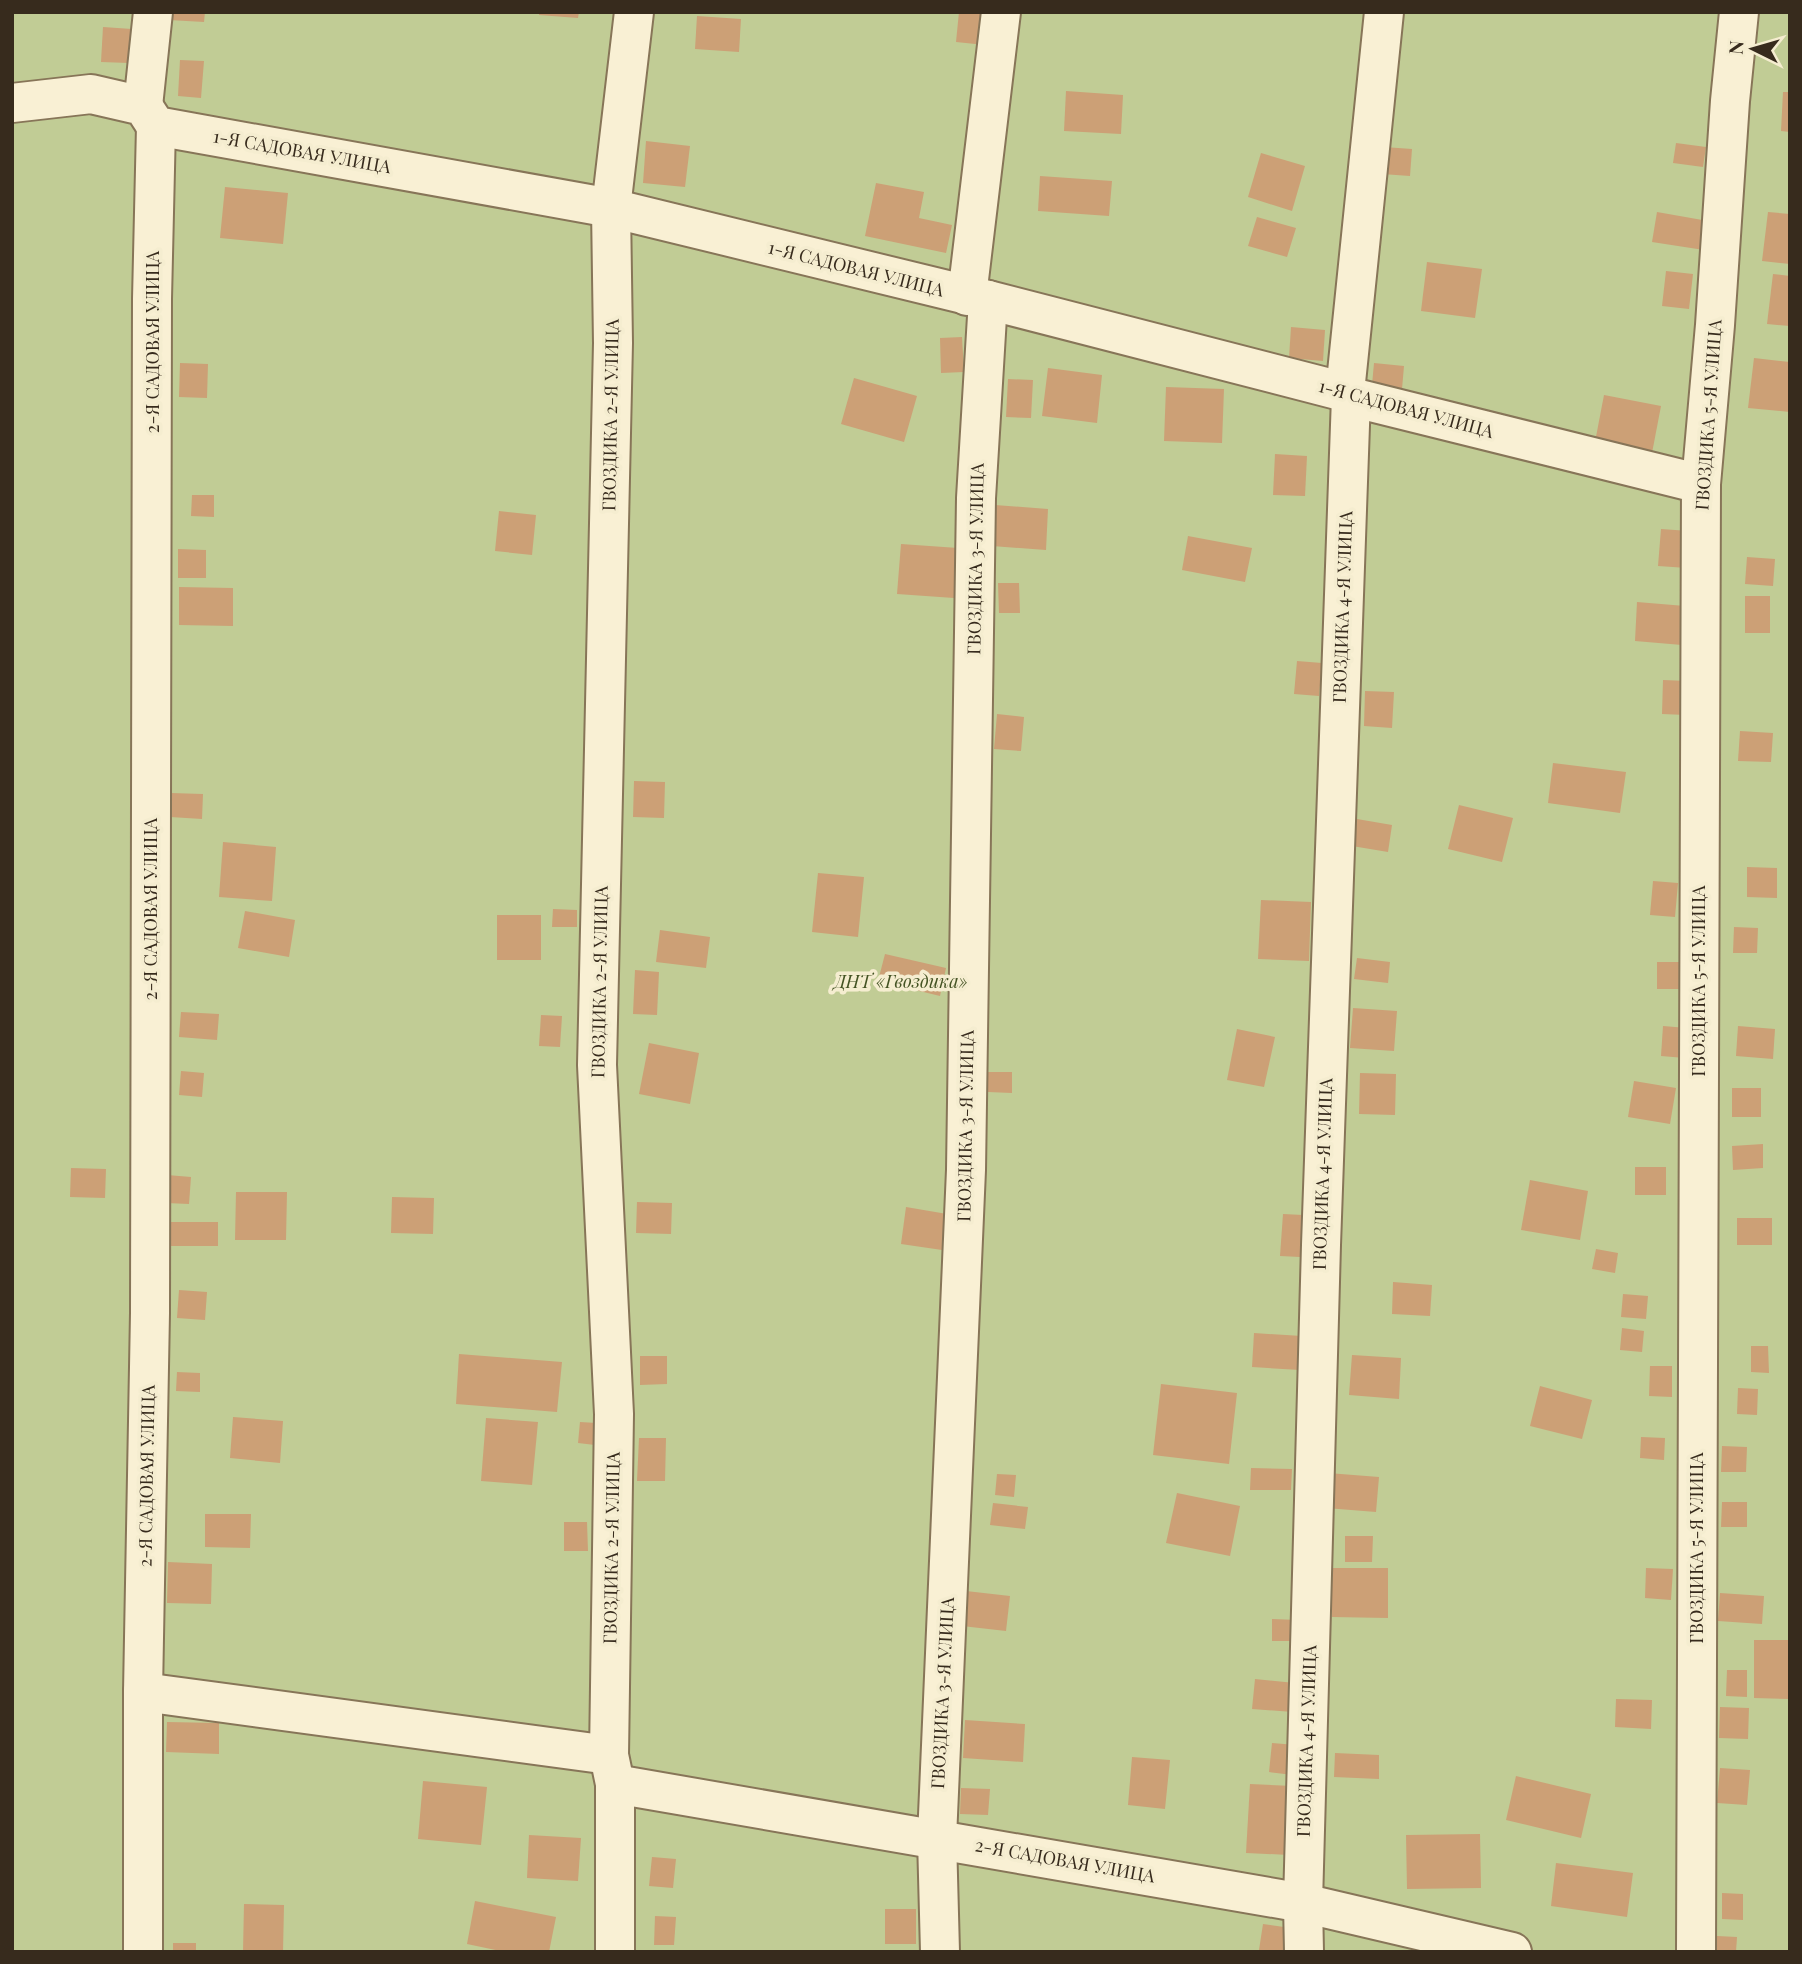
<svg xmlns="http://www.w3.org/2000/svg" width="1802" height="1964" font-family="'Playfair Display',serif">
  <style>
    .green { fill: #c1cc95 }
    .building { fill: #cca076 }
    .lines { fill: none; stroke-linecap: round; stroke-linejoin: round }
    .street-casing { stroke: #877558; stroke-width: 42 }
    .street { stroke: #f9f0d4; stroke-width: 38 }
    .labels { text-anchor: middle; stroke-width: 7; stroke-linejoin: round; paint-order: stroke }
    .street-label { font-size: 18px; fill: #372b1d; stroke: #f5edd0 }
    .park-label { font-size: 18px; font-style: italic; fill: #445323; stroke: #f5edd0 }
  </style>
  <rect width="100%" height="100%" fill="#eee4c1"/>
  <rect class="green" x="12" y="12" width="1778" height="1940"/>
  <g class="building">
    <polygon points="169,12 205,12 204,22 169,20"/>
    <polygon points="539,12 579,12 578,18 539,15"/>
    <polygon points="959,12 988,12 985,45 956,42"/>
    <polygon points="697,16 741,19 739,52 695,49"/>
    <polygon points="103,27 132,29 129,63 101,62"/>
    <polygon points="180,60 204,61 201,98 178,96"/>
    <polygon points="1066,91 1123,95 1121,134 1064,131"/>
    <polygon points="1783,92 1790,92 1790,132 1781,131"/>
    <polygon points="646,141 690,146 685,187 643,183"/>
    <polygon points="1676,143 1706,147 1703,167 1673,163"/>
    <polygon points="1384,147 1412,149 1410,176 1382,174"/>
    <polygon points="1261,153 1305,166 1292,211 1248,197"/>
    <polygon points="1040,176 1112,181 1109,216 1038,211"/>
    <polygon points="876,183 924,192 919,218 952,225 946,253 865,236"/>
    <polygon points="225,187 288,193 283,244 220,238"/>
    <polygon points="1657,212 1708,221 1704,250 1652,242"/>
    <polygon points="1768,212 1790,214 1790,264 1762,261"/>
    <polygon points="1257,217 1296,228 1287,257 1248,246"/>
    <polygon points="1427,262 1482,269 1475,318 1421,311"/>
    <polygon points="1666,271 1693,274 1689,309 1662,306"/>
    <polygon points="1773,274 1790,276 1790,326 1767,324"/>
    <polygon points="1291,327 1325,330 1323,361 1289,358"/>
    <polygon points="962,337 964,372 941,373 940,338"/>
    <polygon points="1754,358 1790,362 1790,412 1748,408"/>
    <polygon points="180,363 208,364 207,398 179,397"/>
    <polygon points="1374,363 1404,366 1402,389 1372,385"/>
    <polygon points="1048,368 1102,375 1097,423 1042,416"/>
    <polygon points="854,378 917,396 904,442 841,424"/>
    <polygon points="1008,379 1033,380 1031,418 1006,417"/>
    <polygon points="1166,387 1224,389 1222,443 1164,441"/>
    <polygon points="1604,395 1661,406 1652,453 1595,442"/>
    <polygon points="1275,454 1307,456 1305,496 1273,495"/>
    <polygon points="192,495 214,495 214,517 191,516"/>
    <polygon points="995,505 1048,509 1046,550 992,546"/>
    <polygon points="499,511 536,515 532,555 495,551"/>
    <polygon points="1661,529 1689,531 1687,568 1658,566"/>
    <polygon points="1188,536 1252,548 1245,582 1182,570"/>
    <polygon points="901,544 958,548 954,598 897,594"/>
    <polygon points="178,549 206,550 206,578 178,578"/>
    <polygon points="1747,557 1775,559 1773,586 1745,584"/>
    <polygon points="998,583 1019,583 1020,613 999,613"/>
    <polygon points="179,587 233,588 233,626 179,625"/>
    <rect x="1745" y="596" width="25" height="37"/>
    <polygon points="1637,602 1685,606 1682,645 1635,641"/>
    <polygon points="1297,661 1322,663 1319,696 1294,694"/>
    <polygon points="1663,680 1687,681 1686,715 1662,714"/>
    <polygon points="1365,691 1394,692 1392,728 1364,726"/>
    <polygon points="997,714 1024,717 1021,751 994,749"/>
    <polygon points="1740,731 1773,733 1771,762 1738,761"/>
    <polygon points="1553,763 1626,772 1620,813 1548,803"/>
    <polygon points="634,781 665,782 664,818 633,817"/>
    <polygon points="171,793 203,794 202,819 170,817"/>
    <polygon points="1459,805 1513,818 1502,862 1448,849"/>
    <polygon points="1357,819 1392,825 1388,852 1352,846"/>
    <polygon points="223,842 276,847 272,901 219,897"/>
    <polygon points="1747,867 1777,868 1777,898 1747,897"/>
    <polygon points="818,873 864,877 858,937 812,932"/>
    <polygon points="1653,881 1678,883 1675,917 1650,915"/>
    <polygon points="1261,900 1311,902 1309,961 1258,959"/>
    <polygon points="553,909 577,910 577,927 552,927"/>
    <polygon points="245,911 295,920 289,957 238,948"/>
    <rect x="497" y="915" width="44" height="45"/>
    <polygon points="1734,927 1758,928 1757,953 1733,953"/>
    <polygon points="660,930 710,937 706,968 656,962"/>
    <polygon points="885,954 946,968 940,996 878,981"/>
    <polygon points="1357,958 1390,962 1388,983 1354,979"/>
    <polygon points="1657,962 1682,962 1683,989 1657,989"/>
    <polygon points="635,970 659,972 657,1015 633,1014"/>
    <polygon points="1353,1008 1397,1011 1394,1051 1350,1048"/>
    <polygon points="181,1012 219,1014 217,1040 179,1037"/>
    <polygon points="541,1015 562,1016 560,1047 539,1046"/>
    <polygon points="1663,1026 1687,1028 1685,1058 1661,1056"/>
    <polygon points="1738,1026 1775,1029 1773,1059 1736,1056"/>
    <polygon points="1237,1029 1275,1037 1264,1087 1227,1080"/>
    <polygon points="649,1043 699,1053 690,1104 639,1094"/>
    <polygon points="181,1071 204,1073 202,1097 179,1095"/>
    <polygon points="988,1072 1012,1072 1012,1093 988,1092"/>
    <polygon points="1360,1073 1396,1074 1395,1115 1359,1114"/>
    <polygon points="1634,1081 1676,1088 1670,1124 1628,1117"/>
    <rect x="1732" y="1088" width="29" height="29"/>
    <polygon points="1763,1144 1763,1168 1733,1170 1732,1146"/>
    <rect x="1635" y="1167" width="31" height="28"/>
    <polygon points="71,1168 106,1169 105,1198 70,1197"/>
    <polygon points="167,1175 191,1177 189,1204 166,1203"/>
    <polygon points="1530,1180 1588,1191 1580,1240 1521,1230"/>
    <polygon points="236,1192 287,1192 286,1240 235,1240"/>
    <polygon points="392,1197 434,1198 433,1234 391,1233"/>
    <polygon points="637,1202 672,1203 671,1234 636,1233"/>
    <polygon points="906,1207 947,1214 942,1250 901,1244"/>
    <polygon points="1283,1214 1303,1215 1300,1257 1280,1256"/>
    <rect x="1737" y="1218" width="35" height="27"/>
    <polygon points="168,1222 218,1222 218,1246 169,1246"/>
    <polygon points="1596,1249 1618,1253 1615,1273 1592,1269"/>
    <polygon points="1393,1282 1432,1285 1430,1316 1392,1314"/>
    <polygon points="179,1290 207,1292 205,1320 177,1318"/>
    <polygon points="1623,1294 1648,1296 1646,1319 1621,1317"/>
    <polygon points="1622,1328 1644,1331 1642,1352 1620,1350"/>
    <polygon points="1254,1333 1302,1336 1300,1370 1252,1367"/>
    <polygon points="1751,1346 1768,1346 1769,1373 1751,1372"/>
    <polygon points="459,1354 562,1362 557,1412 456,1404"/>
    <polygon points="1352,1355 1401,1358 1399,1399 1349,1395"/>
    <polygon points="640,1356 667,1356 667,1384 640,1385"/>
    <polygon points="1650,1366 1672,1366 1672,1397 1649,1396"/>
    <polygon points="177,1372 200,1373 200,1392 176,1391"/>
    <polygon points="1161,1384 1237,1393 1229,1464 1153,1455"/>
    <polygon points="1540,1386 1592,1400 1582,1439 1530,1426"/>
    <polygon points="1738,1388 1758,1389 1757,1415 1737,1414"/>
    <polygon points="233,1417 283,1421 280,1463 230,1458"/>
    <polygon points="486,1418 538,1422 532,1485 481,1481"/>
    <polygon points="580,1422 597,1423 595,1445 578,1443"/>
    <polygon points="1641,1437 1665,1438 1664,1460 1640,1458"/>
    <polygon points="639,1438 666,1438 665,1481 637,1481"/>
    <polygon points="1722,1446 1747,1447 1746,1472 1721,1472"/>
    <polygon points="1251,1468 1292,1469 1291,1490 1250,1490"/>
    <polygon points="1328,1473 1379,1477 1376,1512 1326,1508"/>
    <polygon points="997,1474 1016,1475 1014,1497 995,1495"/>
    <polygon points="1177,1493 1240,1506 1230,1556 1166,1543"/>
    <polygon points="1722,1502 1747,1502 1747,1527 1721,1527"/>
    <polygon points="993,1503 1028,1507 1025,1529 990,1525"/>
    <polygon points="205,1514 251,1514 250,1548 205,1547"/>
    <polygon points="564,1522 587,1522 588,1551 564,1551"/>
    <polygon points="1345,1536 1373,1536 1372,1562 1345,1562"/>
    <polygon points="168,1562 212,1564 211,1604 167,1603"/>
    <polygon points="1332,1568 1388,1568 1388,1618 1332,1617"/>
    <polygon points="1646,1568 1673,1569 1671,1600 1645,1598"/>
    <polygon points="966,1591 1010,1596 1006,1631 962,1626"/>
    <polygon points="1720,1593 1764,1596 1762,1624 1718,1621"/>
    <polygon points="1272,1619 1298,1620 1297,1641 1272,1641"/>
    <polygon points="1754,1640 1790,1640 1790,1699 1754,1698"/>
    <polygon points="1727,1670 1747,1670 1747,1697 1726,1696"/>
    <polygon points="1255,1679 1295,1683 1293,1712 1252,1709"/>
    <polygon points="1616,1699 1652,1700 1651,1729 1615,1727"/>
    <polygon points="1720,1707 1749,1708 1748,1739 1719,1738"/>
    <polygon points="965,1720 1025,1724 1023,1762 963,1758"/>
    <polygon points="167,1722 219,1723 219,1754 166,1752"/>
    <polygon points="1272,1743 1296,1745 1293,1775 1269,1772"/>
    <polygon points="1335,1753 1379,1755 1379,1779 1334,1777"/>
    <polygon points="1132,1757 1170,1760 1165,1809 1128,1805"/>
    <polygon points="1720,1768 1750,1770 1747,1805 1717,1803"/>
    <polygon points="1516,1776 1591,1794 1581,1838 1506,1820"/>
    <polygon points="423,1781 487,1787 481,1845 418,1839"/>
    <polygon points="1250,1784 1293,1786 1289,1855 1246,1853"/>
    <polygon points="961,1788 990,1789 988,1815 960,1814"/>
    <polygon points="1480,1834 1481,1888 1407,1889 1406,1835"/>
    <polygon points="529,1835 581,1838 578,1881 527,1878"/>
    <polygon points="652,1857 676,1859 673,1888 649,1886"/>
    <polygon points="1556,1863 1633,1873 1627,1917 1551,1906"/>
    <polygon points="1722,1893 1743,1894 1743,1920 1722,1919"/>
    <polygon points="475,1901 556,1917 549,1952 505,1952 467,1944"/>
    <polygon points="244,1904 284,1905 283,1952 243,1952"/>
    <rect x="885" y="1909" width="31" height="35"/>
    <polygon points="655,1916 676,1917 674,1945 654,1945"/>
    <polygon points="1263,1924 1291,1928 1287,1952 1259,1950"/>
    <polygon points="1717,1936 1737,1937 1736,1952 1717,1952"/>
    <rect x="173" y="1943" width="23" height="9"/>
  </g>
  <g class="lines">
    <defs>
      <g id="street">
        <polyline points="12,103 91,94 143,106 156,126 611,208 988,300 1345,392 1351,397 1701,484"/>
        <polyline points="143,106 153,12"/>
        <polyline points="967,296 1001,12"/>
        <polyline points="1345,392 1384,12"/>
        <polyline points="143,1692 609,1755"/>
        <polyline points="615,1784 1303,1903 1512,1952"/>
        <polyline points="143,1952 143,1692 150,1313 152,299 156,126"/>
        <polyline points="615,1952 615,1784 609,1755 614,1414 597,1065 613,343 611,208 634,12"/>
        <polyline points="940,1952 937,1838 966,1170 976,498 988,300"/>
        <polyline points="1304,1952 1303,1903 1321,1245 1351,397"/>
        <polyline points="1696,1952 1701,484 1715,325 1730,101 1739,12"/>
      </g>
    </defs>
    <use href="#street" class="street-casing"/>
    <use href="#street" class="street"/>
  </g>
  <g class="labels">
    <g class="street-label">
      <text transform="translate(302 152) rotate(10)" y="6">1-Я САДОВАЯ УЛИЦА</text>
      <text transform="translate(856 269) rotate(14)" y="6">1-Я САДОВАЯ УЛИЦА</text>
      <text transform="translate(153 342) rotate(-90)" y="6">2-Я САДОВАЯ УЛИЦА</text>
      <text transform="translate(1406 409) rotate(15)" y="6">1-Я САДОВАЯ УЛИЦА</text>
      <text transform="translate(611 415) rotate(-89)" y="6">ГВОЗДИКА 2-Я УЛИЦА</text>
      <text transform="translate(1709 415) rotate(-86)" y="6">ГВОЗДИКА 5-Я УЛИЦА</text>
      <text transform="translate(976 559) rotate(-89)" y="6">ГВОЗДИКА 3-Я УЛИЦА</text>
      <text transform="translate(1343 607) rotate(-88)" y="6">ГВОЗДИКА 4-Я УЛИЦА</text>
      <text transform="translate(151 909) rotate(-90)" y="6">2-Я САДОВАЯ УЛИЦА</text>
      <text transform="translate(1699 981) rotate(-90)" y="6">ГВОЗДИКА 5-Я УЛИЦА</text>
      <text transform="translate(600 982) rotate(-89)" y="6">ГВОЗДИКА 2-Я УЛИЦА</text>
      <text transform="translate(966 1126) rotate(-89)" y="6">ГВОЗДИКА 3-Я УЛИЦА</text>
      <text transform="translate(1323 1174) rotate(-88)" y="6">ГВОЗДИКА 4-Я УЛИЦА</text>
      <text transform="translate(147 1476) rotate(-89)" y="6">2-Я САДОВАЯ УЛИЦА</text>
      <text transform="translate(612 1548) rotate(-89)" y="6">ГВОЗДИКА 2-Я УЛИЦА</text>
      <text transform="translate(1697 1548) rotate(-90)" y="6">ГВОЗДИКА 5-Я УЛИЦА</text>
      <text transform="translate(943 1693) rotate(-87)" y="6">ГВОЗДИКА 3-Я УЛИЦА</text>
      <text transform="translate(1307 1741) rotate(-88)" y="6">ГВОЗДИКА 4-Я УЛИЦА</text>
      <text transform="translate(1065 1861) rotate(10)" y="6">2-Я САДОВАЯ УЛИЦА</text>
    </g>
    <g class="park-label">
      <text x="901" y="988">ДНТ «Гвоздика»</text>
    </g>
  </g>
  <rect width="1802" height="1964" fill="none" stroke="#372b1d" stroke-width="28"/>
  <g transform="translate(1753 49) rotate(275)" stroke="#f5edd0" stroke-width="5" paint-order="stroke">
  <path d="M0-5L12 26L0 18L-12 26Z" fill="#372b1d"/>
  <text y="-10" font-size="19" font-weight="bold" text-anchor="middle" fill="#372b1d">N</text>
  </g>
</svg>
